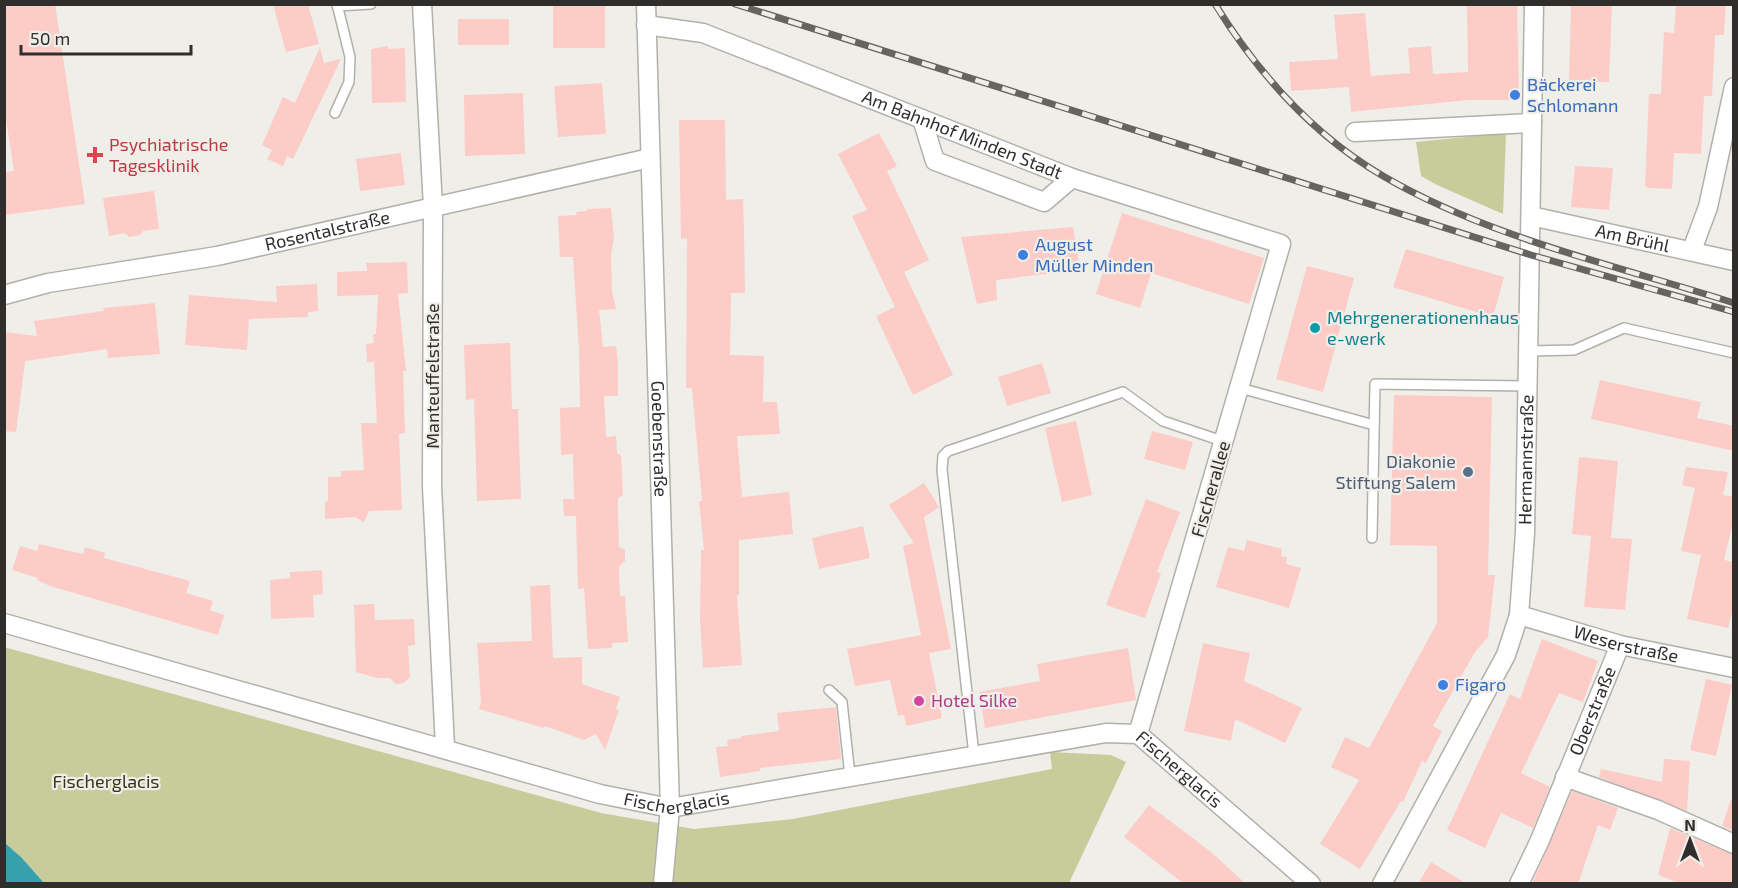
<svg xmlns="http://www.w3.org/2000/svg" width="1738" height="888" font-family="'Exo 2',sans-serif">
  <style>
    .green { fill: #c8cb9a }
    .water { fill: #38a0ad }
    .building { fill: #fdccc6 }
    .lines { fill: none; stroke-linecap: round; stroke-linejoin: round }
    .lane-casing { stroke: #b1b0ab; stroke-width: 12 }
    .street-casing { stroke: #b1b0ab; stroke-width: 21 }
    .lane { stroke: #fff; stroke-width: 9 }
    .street { stroke: #fff; stroke-width: 18 }
    .rail-casing { stroke: #656461; stroke-width: 7 }
    .rail { stroke: #f0eee9; stroke-width: 4.5; stroke-dasharray: 14; stroke-linecap: butt }
    .shop-dot { fill: #3f7fe0; stroke: #f0eee9; stroke-width: 2 }
    .health-dot { fill: #e0444e; stroke: #f0eee9; stroke-width: 2 }
    .culture-dot { fill: #0f9aa8; stroke: #f0eee9; stroke-width: 2 }
    .service-dot { fill: #5c6f8a; stroke: #f0eee9; stroke-width: 2 }
    .hotel-dot { fill: #d1479c; stroke: #f0eee9; stroke-width: 2 }
    .labels { text-anchor: middle; stroke-width: 4.5; stroke-linejoin: round; paint-order: stroke }
    .shop-label { font-size: 18px; fill: #366cbe; stroke: #f0eee9; text-anchor: start }
    .street-label { font-size: 18px; fill: #2f2e2c; stroke: #f0eee9 }
    .health-label { font-size: 18px; fill: #be3a42; stroke: #f0eee9; text-anchor: start }
    .culture-label { font-size: 18px; fill: #0d838f; stroke: #f0eee9; text-anchor: start }
    .service-label { font-size: 18px; fill: #4e5e75; stroke: #f0eee9; text-anchor: end }
    .hotel-label { font-size: 18px; fill: #b23c85; stroke: #f0eee9; text-anchor: start }
    .park-label { font-size: 18px; fill: #343615; stroke: #f0eee9 }
  </style>
  <rect width="100%" height="100%" fill="#f0eee9"/>
  <g class="green">
    <polygon points="1506,133 1503,214 1437,185 1421,176 1416,142"/>
    <polygon points="4,647 601,813 694,829 793,819 1052,769 1050,752 1111,755 1126,762 1069,883 44,883 22,858 5,843"/>
  </g>
  <polygon class="water" points="5,843 22,858 44,883 5,883"/>
  <g class="building">
    <polygon points="4,4 55,4 85,204 4,215 4,172 14,171 4,106"/>
    <polygon points="273,4 308,4 319,44 286,52"/>
    <rect x="553" y="4" width="52" height="44"/>
    <polygon points="1467,4 1517,4 1519,95 1513,100 1468,100 1351,112 1349,87 1291,91 1289,62 1338,59 1334,15 1365,13 1371,76 1410,73 1408,48 1431,46 1433,74 1468,72"/>
    <polygon points="1571,4 1612,4 1609,82 1569,82"/>
    <polygon points="1676,4 1726,4 1724,35 1715,35 1712,96 1704,96 1701,154 1674,153 1672,189 1648,188 1645,186 1649,94 1661,94 1664,32 1674,33"/>
    <rect x="458" y="19" width="51" height="26"/>
    <polygon points="388,46 388,49 405,48 406,102 372,103 371,49"/>
    <polygon points="320,47 324,63 341,59 293,159 287,156 283,166 267,159 272,150 262,145 283,97 295,103"/>
    <polygon points="602,83 606,134 558,137 554,86"/>
    <polygon points="523,93 525,154 465,156 464,95"/>
    <polygon points="679,120 725,120 726,200 743,199 744,230 745,293 731,293 730,355 764,356 763,402 777,402 780,434 737,436 742,497 789,492 793,534 739,540 739,595 737,595 742,665 703,668 700,620 701,550 704,550 699,501 702,501 692,388 686,388 687,238 681,239"/>
    <polygon points="879,133 897,166 887,171 929,260 904,272 953,375 913,395 876,316 895,307 852,216 867,210 838,154"/>
    <polygon points="401,153 405,185 360,191 356,159"/>
    <polygon points="1575,166 1613,168 1609,210 1571,207"/>
    <polygon points="154,191 159,229 143,231 140,235 129,237 125,233 109,236 103,198"/>
    <polygon points="611,208 614,238 611,255 612,291 616,309 599,310 603,347 616,346 618,363 618,396 604,396 606,437 616,436 617,453 621,456 623,495 618,498 618,515 619,547 625,550 625,561 619,567 620,596 625,596 628,642 612,643 612,648 588,649 584,588 578,589 576,516 564,516 563,499 574,499 573,454 561,455 560,408 580,407 579,349 573,257 560,257 558,216 577,215 576,212 587,211 587,209"/>
    <polygon points="1122,213 1264,258 1249,304 1151,273 1140,308 1096,294"/>
    <polygon points="1073,227 1080,270 996,280 997,300 977,304 961,237"/>
    <polygon points="1406,249 1504,277 1493,317 1393,287"/>
    <polygon points="407,262 408,293 398,294 406,371 403,371 405,433 399,434 402,510 369,511 364,522 355,517 325,519 325,502 328,501 328,477 341,477 341,471 364,470 361,423 377,423 374,362 367,362 366,344 374,343 373,334 376,334 378,295 337,296 337,272 367,271 366,263"/>
    <polygon points="1307,266 1354,278 1323,392 1276,379"/>
    <polygon points="317,284 318,311 308,312 308,317 249,319 247,350 185,345 189,295 277,302 276,286"/>
    <polygon points="155,303 160,354 108,358 107,349 25,361 16,432 4,431 4,332 37,336 34,321 104,311 103,308"/>
    <polygon points="510,343 512,409 518,409 521,499 477,501 474,399 466,400 464,345"/>
    <polygon points="1042,363 1051,393 1007,406 998,377"/>
    <polygon points="1600,380 1701,402 1697,418 1734,426 1734,451 1591,419"/>
    <polygon points="1394,395 1492,397 1488,575 1495,575 1488,637 1475,652 1433,726 1442,731 1426,763 1422,761 1403,802 1401,801 1360,869 1320,844 1359,780 1331,767 1345,737 1369,748 1437,623 1437,546 1390,545"/>
    <polygon points="1076,421 1092,495 1062,502 1045,428"/>
    <polygon points="1152,431 1193,442 1185,470 1144,459"/>
    <polygon points="1579,457 1618,461 1611,538 1632,539 1625,610 1584,607 1591,536 1572,534"/>
    <polygon points="1686,467 1728,472 1723,495 1734,497 1734,518 1724,560 1734,562 1734,605 1728,628 1687,619 1701,555 1681,551 1695,488 1682,485"/>
    <polygon points="924,483 939,507 924,517 951,649 929,653 942,718 906,726 904,715 898,716 890,680 855,686 847,649 921,635 903,546 914,543 889,505"/>
    <polygon points="1146,499 1180,512 1157,572 1161,573 1145,618 1106,605"/>
    <polygon points="863,526 870,558 819,569 812,538"/>
    <polygon points="1247,540 1282,549 1281,556 1287,557 1286,564 1301,568 1289,608 1216,587 1228,547 1244,551"/>
    <polygon points="39,544 83,554 85,547 105,553 104,558 190,581 186,593 213,601 210,610 224,615 218,635 50,586 37,580 38,578 12,570 20,546 37,551"/>
    <polygon points="322,570 323,594 313,595 314,617 271,619 270,580 290,578 290,572"/>
    <polygon points="550,585 553,658 582,657 582,684 620,697 616,709 619,710 605,750 596,734 584,740 545,726 544,728 479,709 481,702 477,643 532,641 530,586"/>
    <polygon points="374,604 375,620 414,619 415,645 408,646 410,677 404,683 396,684 390,678 377,678 356,672 354,605"/>
    <polygon points="1542,639 1598,661 1583,702 1559,693 1521,773 1550,787 1533,828 1501,813 1485,848 1447,830 1510,694 1520,699"/>
    <polygon points="1203,643 1250,653 1244,681 1302,708 1285,743 1235,719 1231,741 1184,731"/>
    <polygon points="1128,648 1136,700 985,728 979,692 1040,681 1037,664"/>
    <polygon points="1706,679 1732,685 1716,756 1690,750"/>
    <polygon points="836,707 841,759 760,768 760,771 720,777 716,747 728,746 727,740 741,738 741,736 779,731 777,713"/>
    <polygon points="1664,759 1690,761 1687,811 1599,777 1601,769 1662,782"/>
    <polygon points="1572,791 1618,808 1610,830 1598,825 1578,884 1532,884"/>
    <polygon points="1731,799 1734,800 1734,831 1722,826"/>
    <polygon points="1149,805 1211,852 1246,884 1184,884 1124,837"/>
    <polygon points="1670,828 1734,855 1734,884 1682,884 1658,875"/>
    <polygon points="1431,862 1467,884 1418,884"/>
  </g>
  <g class="lines">
    <defs>
      <g id="lane">
        <polyline points="337,6 371,4"/>
        <polyline points="335,113 349,82 350,57 337,4"/>
        <polyline points="1530,351 1574,350 1624,328 1734,353"/>
        <polyline points="1240,388 1374,425"/>
        <polyline points="1372,538 1375,384 1529,386"/>
        <polyline points="829,690 842,702 850,776"/>
        <polyline points="974,755 942,470 943,456 948,451 1123,392 1163,421 1225,442"/>
      </g>
      <g id="street">
        <polyline points="422,4 433,207 432,486 445,747"/>
        <path id="s1" d="M646,4l24,804 -7,76"/>
        <path id="s2" d="M646,25l57,8 369,145 209,66 -143,490"/>
        <polyline points="922,119 935,161 1044,202 1072,178"/>
        <polyline points="1355,132 1532,123"/>
        <path id="s3" d="M1531,216l203,45"/>
        <polyline points="1692,250 1708,207 1734,87"/>
        <path id="s4" d="M4,295l44,-12 169,-27 433,-98"/>
        <path id="s5" d="M1519,615l101,30 114,23"/>
        <path id="s6" d="M4,623l596,171 70,14 436,-75 32,1 173,150"/>
        <polyline points="1565,777 1658,810 1734,844"/>
        <path id="s7" d="M1382,884l124,-229 13,-40 6,-82 9,-529"/>
        <path id="s8" d="M1519,884l21,-44 80,-195"/>
      </g>
    </defs>
    <use href="#lane" class="lane-casing"/>
    <use href="#street" class="street-casing"/>
    <use href="#lane" class="lane"/>
    <use href="#street" class="street"/>
    <defs>
      <g id="rail">
        <polyline points="735,4 1531,255 1734,312"/>
        <path d="M1215,4c42,68 98,131 168,172 104,61 235,90 351,127"/>
      </g>
    </defs>
    <use href="#rail" class="rail-casing"/>
    <use href="#rail" class="rail"/>
  </g>
  <g class="shop-dot">
    <circle cx="1515" cy="95" r="6"/>
    <circle cx="1023" cy="255" r="6"/>
    <circle cx="1443" cy="685" r="6"/>
  </g>
  <path class="health-dot" d="M92 146h6v6h6v6h-6v6h-6v-6h-6v-6h6z"/>
  <circle class="culture-dot" cx="1315" cy="328" r="6"/>
  <circle class="service-dot" cx="1468" cy="472" r="6"/>
  <circle class="hotel-dot" cx="919" cy="701" r="6"/>
  <g class="labels">
    <g class="shop-label">
      <text x="1527" y="91">Bäckerei<tspan x="1527" dy="21">Schlomann</tspan></text>
      <text x="1035" y="251">August<tspan x="1035" dy="21">Müller Minden</tspan></text>
      <text x="1455" y="691">Figaro</text>
    </g>
    <g class="street-label">
      <text dy="6" stroke="none"><textPath href="#s2" startOffset="336">Am Bahnhof Minden Stadt</textPath></text>
      <text dy="6" stroke="none"><textPath href="#s4" startOffset="330">Rosentalstraße</textPath></text>
      <text dy="6" stroke="none"><textPath href="#s3" startOffset="104">Am Brühl</textPath></text>
      <text transform="translate(433 376) rotate(-90)" y="6">Manteuffelstraße</text>
      <text dy="6" stroke="none"><textPath href="#s1" startOffset="435">Goebenstraße</textPath></text>
      <text dy="6" stroke="none"><textPath href="#s7" startOffset="458">Hermannstraße</textPath></text>
      <text transform="translate(1211 489) rotate(-74)" y="6">Fischerallee</text>
      <text dy="6" stroke="none"><textPath href="#s5" startOffset="111">Weserstraße</textPath></text>
      <text dy="6" stroke="none"><textPath href="#s8" startOffset="188">Oberstraße</textPath></text>
      <text dy="6" stroke="none"><textPath href="#s6" startOffset="1220">Fischerglacis</textPath></text>
      <text dy="6" stroke="none"><textPath href="#s6" startOffset="698">Fischerglacis</textPath></text>
    </g>
    <g class="health-label">
      <text x="109" y="151">Psychiatrische<tspan x="109" dy="21">Tagesklinik</tspan></text>
    </g>
    <g class="culture-label">
      <text x="1327" y="324">Mehrgenerationenhaus<tspan x="1327" dy="21">e-werk</tspan></text>
    </g>
    <g class="service-label">
      <text x="1456" y="468">Diakonie<tspan x="1456" dy="21">Stiftung Salem</tspan></text>
    </g>
    <g class="hotel-label">
      <text x="931" y="707">Hotel Silke</text>
    </g>
    <g class="park-label">
      <text x="106" y="788">Fischerglacis</text>
    </g>
  </g>
  <rect width="1738" height="888" fill="none" stroke="#2f2e2c" stroke-width="12"/>
  <g transform="translate(1690 840)" stroke="#f0eee9" stroke-width="4.5" paint-order="stroke">
  <path d="M0-4.5L10 22L0 15L-10 22Z" fill="#2f2e2c"/>
  <text y="-9" font-size="16" font-weight="bold" text-anchor="middle" fill="#2f2e2c">N</text>
  </g>
  <path d="M21 45v9h170v-9" fill="none" stroke="#2f2e2c" stroke-width="3"/>
  <text x="30" y="45" font-size="18" fill="#2f2e2c" stroke="#f0eee9" stroke-width="4.5" paint-order="stroke">50 m</text>
</svg>
